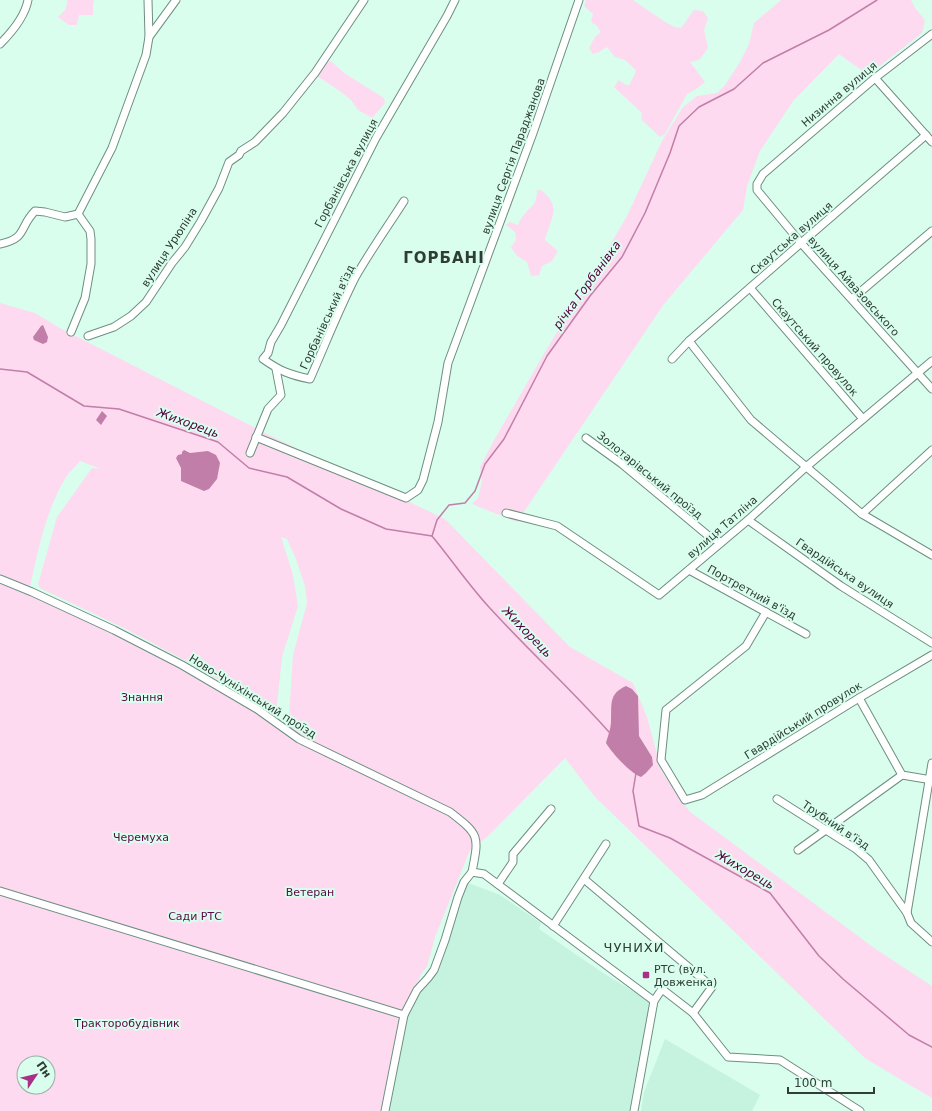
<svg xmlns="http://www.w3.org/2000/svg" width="932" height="1111" font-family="'DejaVu Sans',sans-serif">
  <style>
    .built { fill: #c6f3df }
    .green { fill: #fddaef; fill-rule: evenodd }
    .water { fill: #c17ea9 }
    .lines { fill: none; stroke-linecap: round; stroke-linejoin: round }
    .stream { stroke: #c17ea9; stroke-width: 1.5 }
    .minor-casing { stroke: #6e8f81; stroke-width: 9 }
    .minor { stroke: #fff; stroke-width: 7 }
    .poi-dot { fill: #a83086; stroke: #d9feed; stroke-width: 1.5 }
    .labels { text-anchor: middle; stroke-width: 4; stroke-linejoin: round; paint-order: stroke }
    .street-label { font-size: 11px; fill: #2e3d36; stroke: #d9feed }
    .park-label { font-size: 11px; fill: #5c0a47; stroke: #d9feed }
    .poi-label { font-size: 11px; fill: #2e3d36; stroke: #d9feed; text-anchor: start }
    .water-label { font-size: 12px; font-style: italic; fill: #540040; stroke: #d9feed }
    .quarter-label { font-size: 13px; letter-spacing: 1px; fill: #2e3d36; stroke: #d9feed }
    .district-label { font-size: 15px; font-weight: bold; letter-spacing: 1px; fill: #2e3d36; stroke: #d9feed }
  </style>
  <rect width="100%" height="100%" fill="#d9feed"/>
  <g class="built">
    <polygon points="466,882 500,895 541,923 539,929 603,973 651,1002 631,1111 386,1111 406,1015 418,991 429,981"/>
    <polygon points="665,1039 760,1095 752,1111 641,1111 644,1092"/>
  </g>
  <g class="green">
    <polygon points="66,0 94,0 93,3 93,15 79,15 77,25 69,25 58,17 65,10 68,1"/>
    <polygon points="586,0 633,0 665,22 675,27 681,28 694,10 703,11 708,18 704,30 708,48 699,60 690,62 705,82 696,89 687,94 665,134 660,137 641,119 642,113 614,87 619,80 626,85 629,85 634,76 636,70 625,60 615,57 607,47 599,52 593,54 589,48 595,37 601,32 596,25 591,22 593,14 584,6"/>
    <polygon points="781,0 911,0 915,8 925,20 922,33 868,75 839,54 793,101 760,151 747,186 743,210 664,304 517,522 472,504 478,498 482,481 480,467 493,442 552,340 580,296 627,216 662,141 683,107 697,96 717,93 725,85 740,62 749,44 754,23"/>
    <polygon points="331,61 344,73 384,98 385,103 372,118 358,110 351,100 340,91 317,76 326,62"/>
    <path d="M537,190h4c22,17 9,29 4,50l13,11 -6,10 -10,5 -3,9 -8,1 -4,-14 -10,-6 -6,-9 5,-7 -1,-8 -9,-7 4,-3 8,3c1,-3 3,-7 5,-9 8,-11 14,-9 14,-26z"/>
    <path d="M0,303l35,10 23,14 213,109 174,83 125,128 63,36 14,34 15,55 27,39 188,139 55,36v112l-66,-39 -271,-262 -30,-39 -79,80 -9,6v2l-7,4 -35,87 -8,30 -6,7 -16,41 -24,96h-381v-530l113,48 -2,8 3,-7 129,71 45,30 5,-76 14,-52 -2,-17 -9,-27 -9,-20 -6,-2 12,38 5,31 -16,51 -6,57 -86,-51 -62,-33 -88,-42 -2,-4 19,-67 35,-49 9,1 -21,-8c-4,5 -10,10 -14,16 -20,33 -28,73 -36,110l-30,-13zM24,1063h24v24h-24z"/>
  </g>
  <g class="water">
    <polygon points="43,325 48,337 47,342 43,344 34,340 33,337 41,326"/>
    <polygon points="102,411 107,416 101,425 96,420"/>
    <polygon points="184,450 190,453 208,451 216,455 220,463 217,479 209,489 204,491 181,481 181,468 176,458 178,455 182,454 182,452"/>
    <path d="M626,686l6,3 6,7 1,40 13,21 1,8 -7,8 -5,4c-11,-4 -29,-24 -35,-34 2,-7 5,-15 5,-22 1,-16 -3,-27 15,-35z"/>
  </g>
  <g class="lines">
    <g class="stream">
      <path d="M0,369l27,3 57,34 35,3 99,33 31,26 38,9 54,32 45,20 46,7c19,23 36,48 56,70 39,43 82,82 121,126"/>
      <polyline points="432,536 437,520 449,505 465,503 475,491 485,464 504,439 547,356 590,296 622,257 645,213 670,153 679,126 699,107 734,89 763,63 829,30 877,0"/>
      <polyline points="636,773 633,791 639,826 670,838 770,893 819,956 843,979 909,1035 932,1047"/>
    </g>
    <defs>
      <g id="minor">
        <polyline points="932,34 875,78 763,174 757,184 757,190 801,243 932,389"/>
        <polyline points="149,37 176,0"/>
        <path d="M0,44c11,-11 25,-28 28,-44"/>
        <polyline points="875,78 932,142"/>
        <path d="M404,201c-16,25 -33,49 -48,75 -17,33 -31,69 -46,103 -20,-4 -30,-8 -47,-20l5,-6 3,-11 10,-17 95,-187 71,-122 8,-16"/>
        <path d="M0,244c27,-5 19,-17 35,-33l10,1 20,5 13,-3 34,-66 34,-93 3,-18 -1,-37"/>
        <polyline points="750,288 863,419"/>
        <polyline points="852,299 932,231"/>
        <polyline points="71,332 85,298 91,264 91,239 90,231 78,214"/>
        <polyline points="88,336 114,327 131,316 146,302 172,263 185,247 201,221 219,188 229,162 239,155 241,151 255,142 283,113 315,73 364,0"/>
        <polyline points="689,341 751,420 862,514 932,555"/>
        <polyline points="672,359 689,341 801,243 926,135"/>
        <polyline points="256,437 406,498 418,490 423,480 438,422 448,363 533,133 579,0"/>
        <polyline points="586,438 622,464 711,538 721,542"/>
        <polyline points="250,453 268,409 281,395 276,369"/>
        <polyline points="506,513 557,526 659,595 748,520 806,467 932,361"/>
        <polyline points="862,514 932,450"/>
        <polyline points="748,520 841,586 932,643"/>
        <polyline points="689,570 806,634"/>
        <path d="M0,579l32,13 82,38 68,35 75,44 42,30 151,73c30,23 29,24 22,60"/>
        <polyline points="766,612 746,646 666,710 661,760 685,800 702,795 859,698 932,655"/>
        <polyline points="859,698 902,775 932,780"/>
        <polyline points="777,799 856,849 869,860 907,913 911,923 932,942"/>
        <polyline points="798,850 902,775"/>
        <polyline points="584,879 712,987 693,1013"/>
        <polyline points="498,884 513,862 513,854 551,809"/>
        <polyline points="0,891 404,1015"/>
        <polyline points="907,913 932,763"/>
        <polyline points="553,926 606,844"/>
        <polyline points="385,1111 404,1015 417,990 428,978 434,970 445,940 458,897 464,882 472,872 484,874 654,1001"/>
        <polyline points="634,1111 654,1001 662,989 693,1013 728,1057 780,1060 860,1111"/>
      </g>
    </defs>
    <use href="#minor" class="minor-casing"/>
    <use href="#minor" class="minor"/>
  </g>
  <rect class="poi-dot" x="642" y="971" width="8" height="8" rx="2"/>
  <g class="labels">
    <g class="street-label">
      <text transform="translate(839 94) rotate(-40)" y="4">Низинна вулиця</text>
      <text transform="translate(513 156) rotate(-70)" y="4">вулиця Сергія Параджанова</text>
      <text transform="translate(346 173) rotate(-62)" y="4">Горбанівська вулиця</text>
      <text transform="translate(791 238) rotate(-41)" y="4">Скаутська вулиця</text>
      <text transform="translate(169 247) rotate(-57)" y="4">вулиця Урюпіна</text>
      <text transform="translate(854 286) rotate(48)" y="4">вулиця Айвазовського</text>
      <text transform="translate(327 317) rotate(-65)" y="4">Горбанівський в'їзд</text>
      <text transform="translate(815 347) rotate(49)" y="4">Скаутський провулок</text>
      <text transform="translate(650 475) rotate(39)" y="4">Золотарівський проїзд</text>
      <text transform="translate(722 527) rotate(-41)" y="4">вулиця Татліна</text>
      <text transform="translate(845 573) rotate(34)" y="4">Гвардійська вулиця</text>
      <text transform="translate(752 592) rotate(29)" y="4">Портретний в'їзд</text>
      <text transform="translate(253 696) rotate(32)" y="4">Ново-Чуніхінський проїзд</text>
      <text transform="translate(803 720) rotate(-32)" y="4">Гвардійський провулок</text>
      <text transform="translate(836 825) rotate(34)" y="4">Трубний в’їзд</text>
    </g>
    <g class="park-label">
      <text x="142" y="701">Знання</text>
      <text x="141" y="841">Черемуха</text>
      <text x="310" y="896">Ветеран</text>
      <text x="195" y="920">Сади РТС</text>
      <text x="127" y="1027">Тракторобудівник</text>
    </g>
    <g class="poi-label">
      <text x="654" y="973">РТС (вул.<tspan x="654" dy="13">Довженка)</tspan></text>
    </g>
    <g class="water-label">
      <text transform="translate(587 285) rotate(-54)" y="4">річка Горбанівка</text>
      <text transform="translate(188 423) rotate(20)" y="4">Жихорець</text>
      <text transform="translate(527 632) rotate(46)" y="4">Жихорець</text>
      <text transform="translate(745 870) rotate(30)" y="4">Жихорець</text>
    </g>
    <g class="quarter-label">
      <text x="634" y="952">ЧУНИХИ</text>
    </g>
    <g class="district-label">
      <text x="444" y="263">ГОРБАНІ</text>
    </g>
  </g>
  <g transform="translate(36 1075) rotate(55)"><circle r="19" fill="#d9feed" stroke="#95b1a4"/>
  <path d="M0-3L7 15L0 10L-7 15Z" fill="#a83086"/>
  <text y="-6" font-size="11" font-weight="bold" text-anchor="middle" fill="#2e3d36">Пн</text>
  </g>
  <path d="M788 1087v6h86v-6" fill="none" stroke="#2e3d36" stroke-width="2"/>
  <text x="794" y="1087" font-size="12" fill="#2e3d36" stroke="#d9feed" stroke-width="3" paint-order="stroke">100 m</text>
</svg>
